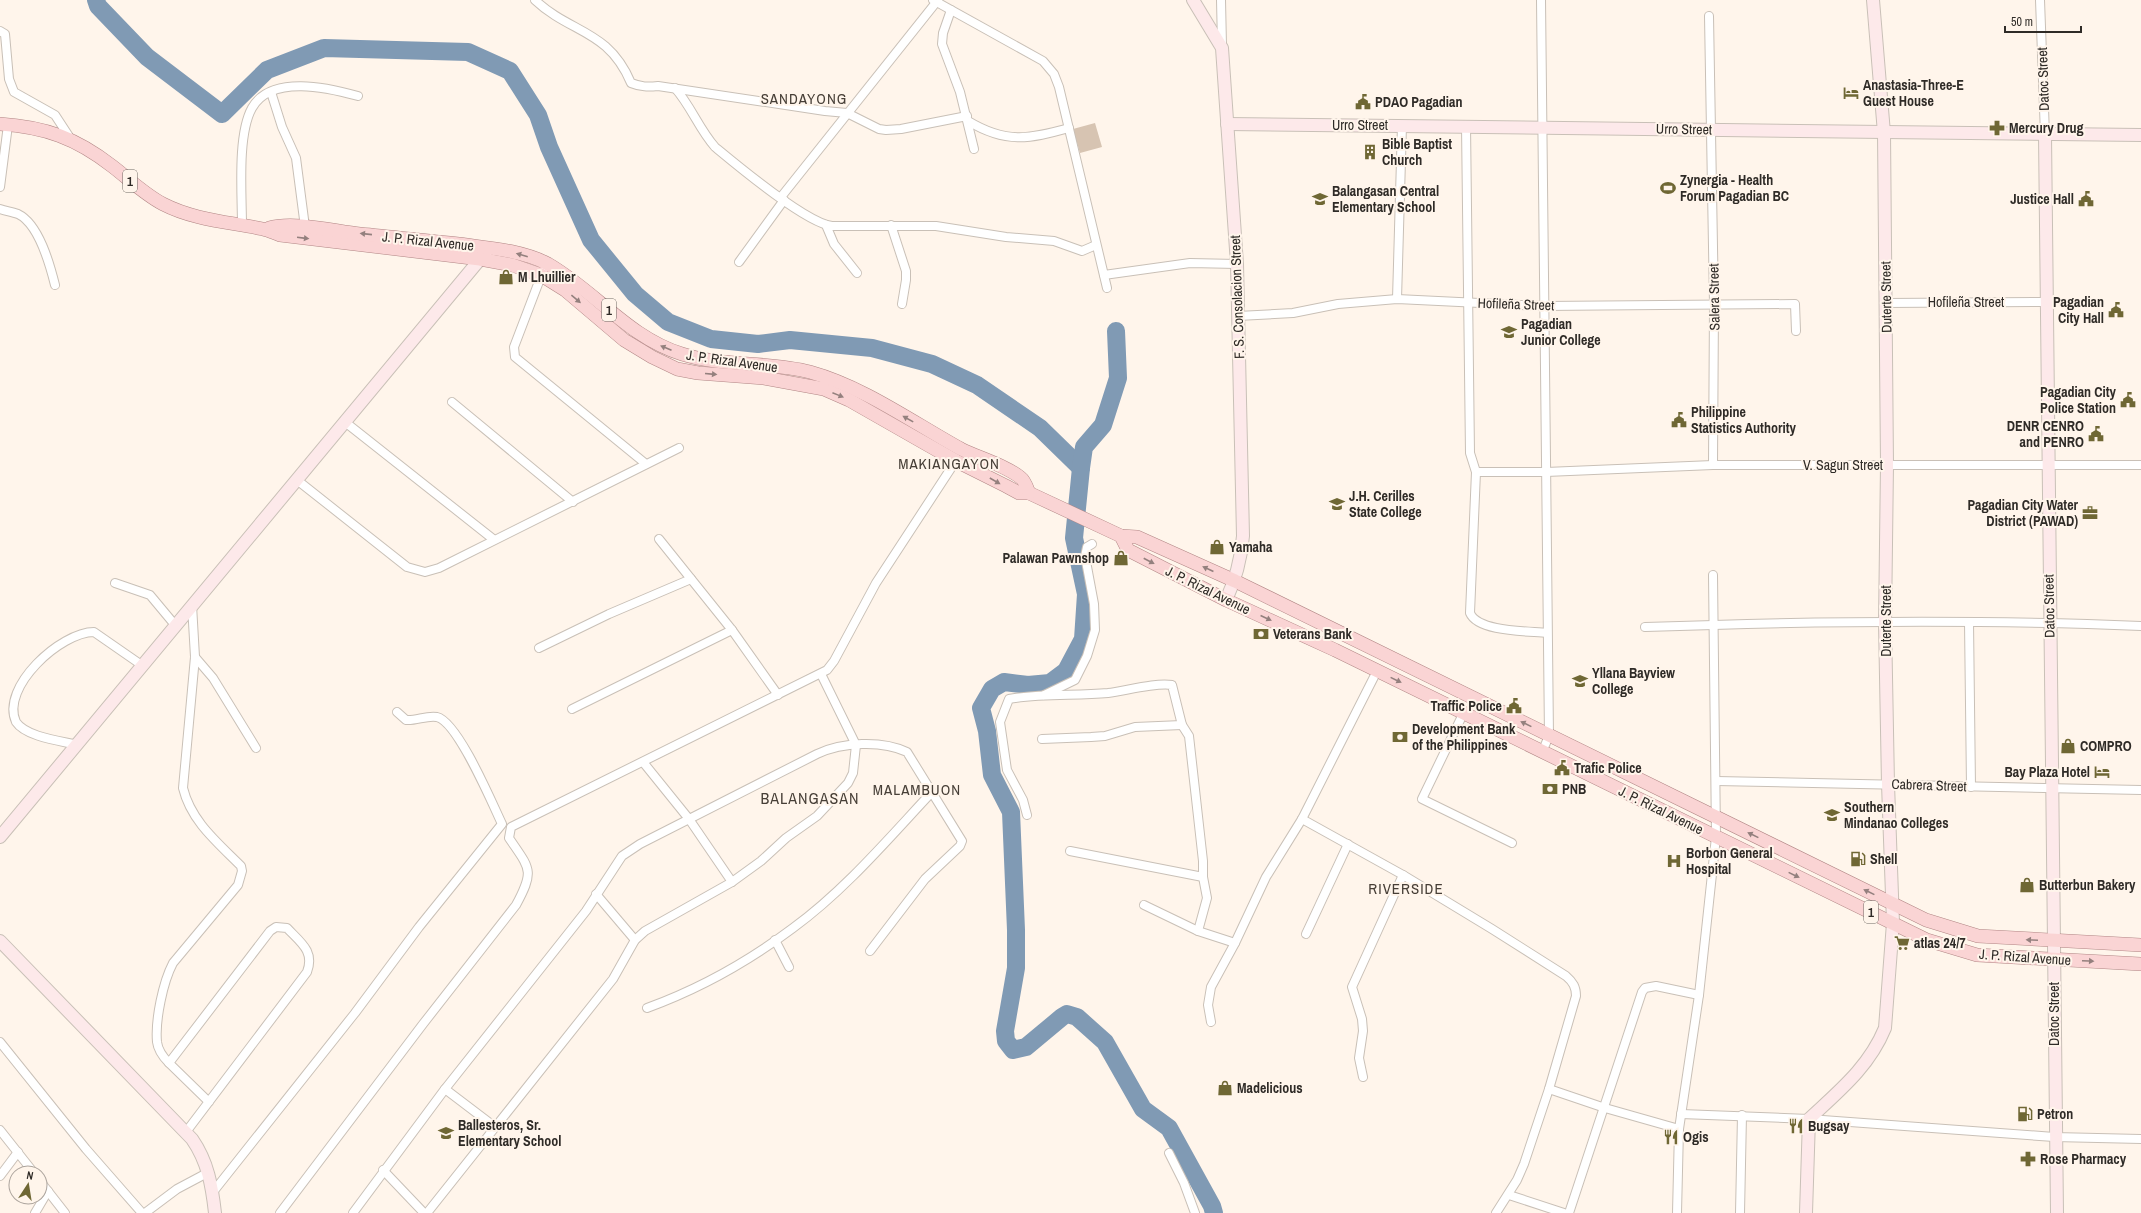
<svg xmlns="http://www.w3.org/2000/svg" width="2141" height="1213" font-family="'Archivo Narrow',sans-serif">
  <style>
    .green { fill: #d7c4b2 }
    .lines { fill: none; stroke-linecap: round; stroke-linejoin: round }
    .river { stroke: #809ab4; stroke-width: 18 }
    .street-casing { stroke: #c9c0b7; stroke-width: 10 }
    .secondary-casing { stroke: #c9c0b7; stroke-width: 14 }
    .primary-casing { stroke: #b18685; stroke-width: 14 }
    .street { stroke: #fff; stroke-width: 8 }
    .secondary { stroke: #fde9ea; stroke-width: 12 }
    .primary { stroke: #fad4d4; stroke-width: 13 }
    .oneway { fill: #94807e }
    .labels { text-anchor: middle; stroke-width: 4; stroke-linejoin: round; paint-order: stroke }
    .shield { fill: #fff5eb; stroke: #6d6862; stroke-width: 1 }
    .shield-label { font-size: 13px; font-weight: bold; fill: #2f2b27 }
    .street-label { font-size: 14px; fill: #2f2b27; stroke: #fff5eb }
    .poi-label { font-size: 14px; font-weight: bold; fill: #2f2b27; stroke: #fff5eb; text-anchor: start }
    .neighbourhood-label { font-size: 15px; letter-spacing: 1px; fill: #473f37; stroke: #fff5eb }
    .quarter-label { font-size: 16px; letter-spacing: 1px; fill: #473f37; stroke: #fff5eb }
  </style>
  <rect width="100%" height="100%" fill="#fff5eb"/>
  <polygon class="green" points="1095,123 1102,147 1080,153 1073,129"/>
  <g class="lines">
    <g class="river">
      <polyline points="96,0 98,6 147,57 222,114 267,70 324,48 468,52 510,71 538,115 549,147 591,240 635,294 668,322 711,339 758,344 790,340 872,348 932,364 977,385 1040,428 1081,468"/>
      <polyline points="1116,331 1118,378 1103,425 1084,447 1081,468 1074,538 1086,594 1083,639 1066,671 1050,683 1028,685 1004,682 992,689 981,708 987,731 992,775 1011,812 1016,930 1016,968 1005,1031 1006,1041 1013,1050 1026,1047 1062,1017 1067,1014 1077,1017 1105,1042 1143,1109 1169,1128 1212,1206 1214,1213"/>
    </g>
    <defs>
      <g id="street">
        <path d="M535,0c36,34 73,29 96,83 10,4 17,4 27,3l167,25 22,2 32,16 7,1 15,-1 66,-13"/>
        <polyline points="933,0 1043,61 1054,74 1059,87 1107,288"/>
        <polyline points="1221,0 1222,45"/>
        <polyline points="1541,0 1549,736 1542,752"/>
        <polyline points="2040,0 2045,135"/>
        <polyline points="951,10 943,33 942,44 960,92 974,149"/>
        <polyline points="1709,16 1714,304 1713,465"/>
        <polyline points="0,31 5,34 9,79 14,92 55,115 70,138"/>
        <path d="M675,88c16,18 24,41 40,59 23,19 91,76 117,79h104l70,11 48,4 28,10 14,-6"/>
        <polyline points="271,92 282,127 296,158 305,227"/>
        <path d="M968,121c38,23 61,18 101,7"/>
        <path d="M1466,125l4,328 6,19 -6,141c8,19 58,18 77,20"/>
        <polyline points="0,187 8,125"/>
        <polyline points="781,197 938,0"/>
        <path d="M0,209c6,2 13,3 18,5 21,10 32,51 37,71"/>
        <polyline points="826,225 834,244 857,273"/>
        <polyline points="891,225 906,271 906,280 902,304"/>
        <path d="M242,226c0,-32 -5,-91 10,-118 19,-34 77,-20 106,-12"/>
        <polyline points="739,262 784,200"/>
        <polyline points="543,271 514,347 515,357 646,464"/>
        <polyline points="1104,275 1190,263 1237,264"/>
        <polyline points="1397,299 1402,125"/>
        <polyline points="1886,303 2046,302"/>
        <polyline points="1238,316 1293,313 1338,304 1397,299 1544,306 1795,304 1796,331"/>
        <polyline points="452,402 573,502"/>
        <polyline points="345,422 493,539"/>
        <polyline points="1476,472 1546,472 1713,465 2141,465"/>
        <polyline points="297,480 407,567 425,572 439,568 679,448"/>
        <polyline points="659,539 732,630 778,695"/>
        <polyline points="115,583 150,595 175,625"/>
        <polyline points="1969,622 1971,787"/>
        <path d="M1645,627c165,-6 331,-8 496,-1"/>
        <polyline points="539,648 609,614 691,579"/>
        <polyline points="195,657 213,678 256,748"/>
        <polyline points="1044,695 1075,680 1087,656 1095,630 1094,604 1085,556 1087,547 1092,544"/>
        <polyline points="572,709 732,630"/>
        <polyline points="1463,714 1422,799 1512,843"/>
        <polyline points="1042,739 1091,737 1105,736 1135,727 1182,725"/>
        <path d="M78,745c-17,-4 -52,-8 -62,-23 -16,-35 45,-90 78,-90l49,34"/>
        <polyline points="643,762 689,819 732,882"/>
        <polyline points="1716,781 2141,790"/>
        <path d="M1027,815l-4,-15 -16,-30 -7,-48 9,-23c32,-6 66,-3 99,-6 17,-2 48,-11 64,-8l10,40 7,11 14,125v16l4,21 -9,33"/>
        <path d="M1302,819l101,56 89,54 74,47c7,6 10,11 10,20l-27,93 -25,75 -7,16 -21,33"/>
        <polyline points="1070,851 1203,877"/>
        <polyline points="596,894 635,940"/>
        <polyline points="1144,905 1198,931 1235,943"/>
        <polyline points="1306,934 1348,844"/>
        <polyline points="775,940 789,967"/>
        <path d="M647,1008c52,-19 102,-47 146,-80 52,-38 95,-89 139,-136"/>
        <polyline points="1211,1022 1208,1005 1211,987 1235,943 1266,877 1302,819 1377,671"/>
        <polyline points="0,1042 86,1149 142,1213"/>
        <path d="M169,1063c-6,-6 -11,-13 -12,-21 -2,-22 6,-60 16,-79l65,-78 4,-14 -1,-5c-24,-24 -50,-45 -58,-78l12,-131 -3,-52"/>
        <polyline points="1363,1077 1359,1058 1363,1031 1362,1019 1352,987 1403,875"/>
        <polyline points="445,1089 495,1127"/>
        <polyline points="1549,1089 1605,1108 1679,1129"/>
        <polyline points="1681,1114 1809,1119 2054,1137 2141,1139"/>
        <polyline points="0,1130 34,1173"/>
        <path d="M186,1132l121,-160c8,-21 -7,-30 -20,-44l-11,-1 -6,4 -101,132 40,39"/>
        <polyline points="1169,1153 1184,1183 1195,1213"/>
        <polyline points="383,1170 424,1213"/>
        <polyline points="0,1176 18,1152"/>
        <polyline points="40,1181 65,1213"/>
        <path d="M213,1192l142,-179 64,-86 83,-103c-10,-21 -44,-102 -65,-107 -10,-2 -21,4 -31,3l-9,-8"/>
        <polyline points="1509,1195 1564,1213"/>
        <polyline points="35,1213 48,1191"/>
        <polyline points="145,1213 177,1189 209,1172"/>
        <path d="M280,1213l143,-189 93,-119c19,-35 14,-36 -7,-67l2,-11 316,-157 7,-9 42,-78 81,-124"/>
        <path d="M353,1213l92,-124 141,-178 36,-55 18,-12 177,-90c25,-12 65,-14 90,-2l55,89 -2,5 -35,33 -55,72"/>
        <polyline points="427,1213 613,979 635,940 645,931 732,882 761,861 786,838 817,816 848,783 853,773 856,745 821,674"/>
        <polyline points="1569,1213 1642,992 1645,988 1656,986 1699,995"/>
        <polyline points="1677,1213 1679,1129 1699,995 1716,837 1713,575"/>
        <polyline points="1740,1213 1742,1115"/>
      </g>
      <g id="secondary">
        <path d="M1193,0l29,48 15,216 6,272c-2,23 -7,43 -17,64"/>
        <path d="M1227,124c305,1 609,10 914,11"/>
        <polyline points="2045,135 2057,1213"/>
        <polyline points="0,837 486,252"/>
        <path d="M0,941l192,198c16,23 20,47 23,74"/>
        <path d="M1806,1213l3,-94c30,-28 60,-52 76,-91l8,-105 -5,-139 -3,-161 2,-158 -3,-332 -11,-133"/>
      </g>
      <g id="primary">
        <path d="M0,124c45,3 76,14 112,42 17,13 32,28 51,38 31,16 66,18 100,25 6,1 11,4 17,6l200,24 32,6 29,10 24,15 59,50 28,17 25,12 21,4 66,5 60,11 25,11 107,61 50,25 13,7h10l92,43 16,1 98,44 691,339 52,16 163,9"/>
        <path d="M269,228c25,-7 64,3 91,6 33,3 66,7 99,10 29,4 62,6 89,20 47,27 81,74 134,90 41,13 86,7 128,18 54,15 102,50 151,77 18,9 46,17 60,29 4,3 6,10 8,15"/>
        <polyline points="1121,536 1128,550 1226,600 1335,650 1927,940 1977,955 2141,964"/>
      </g>
    </defs>
    <use href="#street" class="street-casing"/>
    <use href="#secondary" class="secondary-casing"/>
    <use href="#primary" class="primary-casing"/>
    <use href="#street" class="street"/>
    <use href="#secondary" class="secondary"/>
    <use href="#primary" class="primary"/>
  </g>
  <defs><path id="oneway-solid" d="M-6-.8H1V-3.2L6.5 0L1 3.2V.8H-6Z"/></defs>
  <g class="oneway">
    <use href="#oneway-solid" transform="translate(366 234) rotate(-174)"/>
    <use href="#oneway-solid" transform="translate(303 238) rotate(7)"/>
    <use href="#oneway-solid" transform="translate(522 255) rotate(-164)"/>
    <use href="#oneway-solid" transform="translate(576 299) rotate(40)"/>
    <use href="#oneway-solid" transform="translate(666 348) rotate(-157)"/>
    <use href="#oneway-solid" transform="translate(711 374) rotate(5)"/>
    <use href="#oneway-solid" transform="translate(838 395) rotate(22)"/>
    <use href="#oneway-solid" transform="translate(908 419) rotate(-151)"/>
    <use href="#oneway-solid" transform="translate(995 481) rotate(30)"/>
    <use href="#oneway-solid" transform="translate(1149 561) rotate(28)"/>
    <use href="#oneway-solid" transform="translate(1208 569) rotate(-155)"/>
    <use href="#oneway-solid" transform="translate(1266 618) rotate(25)"/>
    <use href="#oneway-solid" transform="translate(1396 680) rotate(26)"/>
    <use href="#oneway-solid" transform="translate(1526 724) rotate(-154)"/>
    <use href="#oneway-solid" transform="translate(1753 835) rotate(-154)"/>
    <use href="#oneway-solid" transform="translate(1794 875) rotate(26)"/>
    <use href="#oneway-solid" transform="translate(1869 892) rotate(-154)"/>
    <use href="#oneway-solid" transform="translate(2032 940) rotate(-178)"/>
    <use href="#oneway-solid" transform="translate(2088 961) rotate(3)"/>
  </g>
  <defs>
    <symbol id="hotel-bare" viewBox="-9 -9 18 18"><path d="M-6-4.5h1.5V1H6V5H4.5V3h-9V5H-6ZM-4 0a1.8 1.8 0 1 1 3.6 0ZM.5 0V-2.5h3Q6-2.5 6 0Z" fill="#6f6734" stroke="#fff5eb" stroke-width="2.5" paint-order="stroke"/></symbol>
    <symbol id="civic-bare" viewBox="-9 -9 18 18"><path d="M-.6-6.5H3V-4.5H.6V-3L4-1V1h2V6H-6V1h2V-1L-.6-3ZM-1.2 2.5V6h2.4V2.5Z" fill="#6f6734" stroke="#fff5eb" stroke-width="2.5" paint-order="stroke"/></symbol>
    <symbol id="pharmacy-bare" viewBox="-9 -9 18 18"><path d="M-2-6h4v4h4v4h-4v4h-4v-4h-4v-4h4Z" fill="#6f6734" stroke="#fff5eb" stroke-width="2.5" paint-order="stroke"/></symbol>
    <symbol id="building-bare" viewBox="-9 -9 18 18"><path d="M-4-6H4V6H1V3H-1V6H-4ZM-2.5-4.3h1.7v1.8h-1.7ZM.8-4.3h1.7v1.8H.8ZM-2.5-1h1.7V.8h-1.7ZM.8-1h1.7V.8H.8Z" fill="#6f6734" stroke="#fff5eb" stroke-width="2.5" paint-order="stroke"/></symbol>
    <symbol id="stadium-bare" viewBox="-9 -9 18 18"><path d="M0-5a6.5 5 0 1 0 0 10a6.5 5 0 1 0 0-10ZM-3.5-1.8h7v3.6h-7Z" fill="#6f6734" stroke="#fff5eb" stroke-width="2.5" paint-order="stroke"/></symbol>
    <symbol id="school-bare" viewBox="-9 -9 18 18"><path d="M0-5L7-2L0 1L-7-2ZM-4 1L0 2.5L4 1V4Q0 6-4 4Z" fill="#6f6734" stroke="#fff5eb" stroke-width="2.5" paint-order="stroke"/></symbol>
    <symbol id="shop-bare" viewBox="-9 -9 18 18"><path d="M-5-2.5h2.3a2.7 3.5 0 0 1 5.4 0H5L5.5 6h-11ZM-1.5-2.5h3a1.5 2.3 0 0 0-3 0Z" fill="#6f6734" stroke="#fff5eb" stroke-width="2.5" paint-order="stroke"/></symbol>
    <symbol id="university-bare" viewBox="-9 -9 18 18"><path d="M0-5L7-2L0 1L-7-2ZM-4 1L0 2.5L4 1V4Q0 6-4 4Z" fill="#6f6734" stroke="#fff5eb" stroke-width="2.5" paint-order="stroke"/></symbol>
    <symbol id="office-bare" viewBox="-9 -9 18 18"><path d="M-6-3h4V-5.5h4V-3h4V5H-6ZM-1-4.5V-3h2v-1.5ZM-6 0V1H6V0Z" fill="#6f6734" stroke="#fff5eb" stroke-width="2.5" paint-order="stroke"/></symbol>
    <symbol id="bank-bare" viewBox="-9 -9 18 18"><path d="M-6-4H6V4H-6ZM0-2.3a2.3 2.3 0 1 0 0 4.6a2.3 2.3 0 1 0 0-4.6Z" fill="#6f6734" stroke="#fff5eb" stroke-width="2.5" paint-order="stroke"/></symbol>
    <symbol id="fuel-bare" viewBox="-9 -9 18 18"><path d="M-5.5-6h7V0h2V4h1.3V-2.5L3-4.5l.8-.8L6-3V5H2.5V1h-1V6h-7ZM-4.2-4.7v3.2H.2V-4.7Z" fill="#6f6734" stroke="#fff5eb" stroke-width="2.5" paint-order="stroke"/></symbol>
    <symbol id="hospital-bare" viewBox="-9 -9 18 18"><path d="M-5-5h3v3.5h4V-5h3V5h-3V1.5h-4V5h-3Z" fill="#6f6734" stroke="#fff5eb" stroke-width="2.5" paint-order="stroke"/></symbol>
    <symbol id="supermarket-bare" viewBox="-9 -9 18 18"><path d="M-6-5.5h2.5l.6 2H6L4.5 2H-2.5L-4.4-4H-6ZM-1.5 3.2a1.3 1.3 0 1 0 .1 0ZM3 3.2a1.3 1.3 0 1 0 .1 0Z" fill="#6f6734" stroke="#fff5eb" stroke-width="2.5" paint-order="stroke"/></symbol>
    <symbol id="restaurant-bare" viewBox="-9 -9 18 18"><path d="M-5-6h1v4h1v-4h1v4h1v-4h1v5L-1.5 .5V6h-2V.5L-5-1ZM5-6V6H3V1.5H1.5Q1.5-4 5-6Z" fill="#6f6734" stroke="#fff5eb" stroke-width="2.5" paint-order="stroke"/></symbol>
  </defs>
  <g fill-rule="evenodd">
    <use href="#hotel-bare" x="1840" y="82" width="22" height="22"/>
    <use href="#civic-bare" x="1352" y="91" width="22" height="22"/>
    <use href="#pharmacy-bare" x="1986" y="117" width="22" height="22"/>
    <use href="#building-bare" x="1359" y="141" width="22" height="22"/>
    <use href="#stadium-bare" x="1657" y="177" width="22" height="22"/>
    <use href="#school-bare" x="1309" y="188" width="22" height="22"/>
    <use href="#civic-bare" x="2075" y="188" width="22" height="22"/>
    <use href="#shop-bare" x="495" y="266" width="22" height="22"/>
    <use href="#civic-bare" x="2105" y="299" width="22" height="22"/>
    <use href="#school-bare" x="1498" y="321" width="22" height="22"/>
    <use href="#civic-bare" x="2117" y="389" width="22" height="22"/>
    <use href="#civic-bare" x="1668" y="409" width="22" height="22"/>
    <use href="#civic-bare" x="2085" y="423" width="22" height="22"/>
    <use href="#university-bare" x="1326" y="493" width="22" height="22"/>
    <use href="#office-bare" x="2079" y="502" width="22" height="22"/>
    <use href="#shop-bare" x="1206" y="536" width="22" height="22"/>
    <use href="#shop-bare" x="1110" y="547" width="22" height="22"/>
    <use href="#bank-bare" x="1250" y="623" width="22" height="22"/>
    <use href="#university-bare" x="1569" y="670" width="22" height="22"/>
    <use href="#civic-bare" x="1503" y="695" width="22" height="22"/>
    <use href="#bank-bare" x="1389" y="726" width="22" height="22"/>
    <use href="#shop-bare" x="2057" y="735" width="22" height="22"/>
    <use href="#civic-bare" x="1551" y="757" width="22" height="22"/>
    <use href="#hotel-bare" x="2091" y="761" width="22" height="22"/>
    <use href="#bank-bare" x="1539" y="778" width="22" height="22"/>
    <use href="#school-bare" x="1821" y="804" width="22" height="22"/>
    <use href="#fuel-bare" x="1847" y="848" width="22" height="22"/>
    <use href="#hospital-bare" x="1663" y="850" width="22" height="22"/>
    <use href="#shop-bare" x="2016" y="874" width="22" height="22"/>
    <use href="#supermarket-bare" x="1891" y="932" width="22" height="22"/>
    <use href="#shop-bare" x="1214" y="1077" width="22" height="22"/>
    <use href="#fuel-bare" x="2014" y="1103" width="22" height="22"/>
    <use href="#restaurant-bare" x="1785" y="1115" width="22" height="22"/>
    <use href="#school-bare" x="435" y="1122" width="22" height="22"/>
    <use href="#restaurant-bare" x="1660" y="1126" width="22" height="22"/>
    <use href="#pharmacy-bare" x="2017" y="1148" width="22" height="22"/>
  </g>
  <g class="labels">
    <g class="shield">
      <rect x="123" y="170" width="14" height="22" rx="3"/>
      <rect x="602" y="299" width="14" height="22" rx="3"/>
      <rect x="1864" y="901" width="14" height="22" rx="3"/>
    </g>
    <g class="shield-label">
      <text x="130" y="186">1</text>
      <text x="609" y="315">1</text>
      <text x="1871" y="917">1</text>
    </g>
    <g class="street-label">
      <text transform="translate(2043 79) rotate(-92)" y="5">Datoc Street</text>
      <text x="1360" y="130">Urro Street</text>
      <text transform="translate(1684 129) rotate(1)" y="5">Urro Street</text>
      <text transform="translate(428 241) rotate(6)" y="5">J. P. Rizal Avenue</text>
      <text transform="translate(1237 297) rotate(-92)" y="5">F. S. Consolacion Street</text>
      <text transform="translate(1714 297) rotate(-91)" y="5">Salera Street</text>
      <text transform="translate(1886 297) rotate(-91)" y="5">Duterte Street</text>
      <text x="1966" y="307">Hofileña Street</text>
      <text transform="translate(1516 304) rotate(2)" y="5">Hofileña Street</text>
      <text transform="translate(732 361) rotate(8)" y="5">J. P. Rizal Avenue</text>
      <text x="1843" y="470">V. Sagun Street</text>
      <text transform="translate(1208 590) rotate(26)" y="5">J. P. Rizal Avenue</text>
      <text transform="translate(2049 606) rotate(-91)" y="5">Datoc Street</text>
      <text transform="translate(1886 621) rotate(-90)" y="5">Duterte Street</text>
      <text transform="translate(1929 785) rotate(2)" y="5">Cabrera Street</text>
      <text transform="translate(1661 810) rotate(26)" y="5">J. P. Rizal Avenue</text>
      <text transform="translate(2025 957) rotate(4)" y="5">J. P. Rizal Avenue</text>
      <text transform="translate(2054 1014) rotate(-90)" y="5">Datoc Street</text>
    </g>
    <g class="poi-label">
      <text x="1863" y="90">Anastasia-Three-E<tspan x="1863" dy="16">Guest House</tspan></text>
      <text x="1375" y="107">PDAO Pagadian</text>
      <text x="2009" y="133">Mercury Drug</text>
      <text x="1382" y="149">Bible Baptist<tspan x="1382" dy="16">Church</tspan></text>
      <text x="1680" y="185">Zynergia - Health<tspan x="1680" dy="16">Forum Pagadian BC</tspan></text>
      <text x="1332" y="196">Balangasan Central<tspan x="1332" dy="16">Elementary School</tspan></text>
      <text x="2074" y="204" text-anchor="end">Justice Hall</text>
      <text x="518" y="282">M Lhuillier</text>
      <text x="2104" y="307" text-anchor="end">Pagadian<tspan x="2104" dy="16">City Hall</tspan></text>
      <text x="1521" y="329">Pagadian<tspan x="1521" dy="16">Junior College</tspan></text>
      <text x="2116" y="397" text-anchor="end">Pagadian City<tspan x="2116" dy="16">Police Station</tspan></text>
      <text x="1691" y="417">Philippine<tspan x="1691" dy="16">Statistics Authority</tspan></text>
      <text x="2084" y="431" text-anchor="end">DENR CENRO<tspan x="2084" dy="16">and PENRO</tspan></text>
      <text x="1349" y="501">J.H. Cerilles<tspan x="1349" dy="16">State College</tspan></text>
      <text x="2078" y="510" text-anchor="end">Pagadian City Water<tspan x="2078" dy="16">District (PAWAD)</tspan></text>
      <text x="1229" y="552">Yamaha</text>
      <text x="1109" y="563" text-anchor="end">Palawan Pawnshop</text>
      <text x="1273" y="639">Veterans Bank</text>
      <text x="1592" y="678">Yllana Bayview<tspan x="1592" dy="16">College</tspan></text>
      <text x="1502" y="711" text-anchor="end">Traffic Police</text>
      <text x="1412" y="734">Development Bank<tspan x="1412" dy="16">of the Philippines</tspan></text>
      <text x="2080" y="751">COMPRO</text>
      <text x="1574" y="773">Trafic Police</text>
      <text x="2090" y="777" text-anchor="end">Bay Plaza Hotel</text>
      <text x="1562" y="794">PNB</text>
      <text x="1844" y="812">Southern<tspan x="1844" dy="16">Mindanao Colleges</tspan></text>
      <text x="1686" y="858">Borbon General<tspan x="1686" dy="16">Hospital</tspan></text>
      <text x="1870" y="864">Shell</text>
      <text x="2039" y="890">Butterbun Bakery</text>
      <text x="1914" y="948">atlas 24/7</text>
      <text x="1237" y="1093">Madelicious</text>
      <text x="2037" y="1119">Petron</text>
      <text x="458" y="1130">Ballesteros, Sr.<tspan x="458" dy="16">Elementary School</tspan></text>
      <text x="1808" y="1131">Bugsay</text>
      <text x="1683" y="1142">Ogis</text>
      <text x="2040" y="1164">Rose Pharmacy</text>
    </g>
    <g class="neighbourhood-label">
      <text x="804" y="104">SANDAYONG</text>
      <text x="949" y="469">MAKIANGAYON</text>
      <text x="917" y="795">MALAMBUON</text>
      <text x="1406" y="894">RIVERSIDE</text>
    </g>
    <g class="quarter-label">
      <text x="810" y="804">BALANGASAN</text>
    </g>
  </g>
  <g transform="translate(28 1185) rotate(12)"><circle r="19" fill="#fff5eb" stroke="#aca49d"/>
  <path d="M0-3L7 15L0 10L-7 15Z" fill="#6f6734"/>
  <text y="-6" font-size="11" font-weight="bold" text-anchor="middle" fill="#2f2b27">N</text>
  </g>
  <path d="M2005 26v6h76v-6" fill="none" stroke="#2f2b27" stroke-width="2"/>
  <text x="2011" y="26" font-size="12" fill="#2f2b27" stroke="#fff5eb" stroke-width="3" paint-order="stroke">50 m</text>
</svg>
